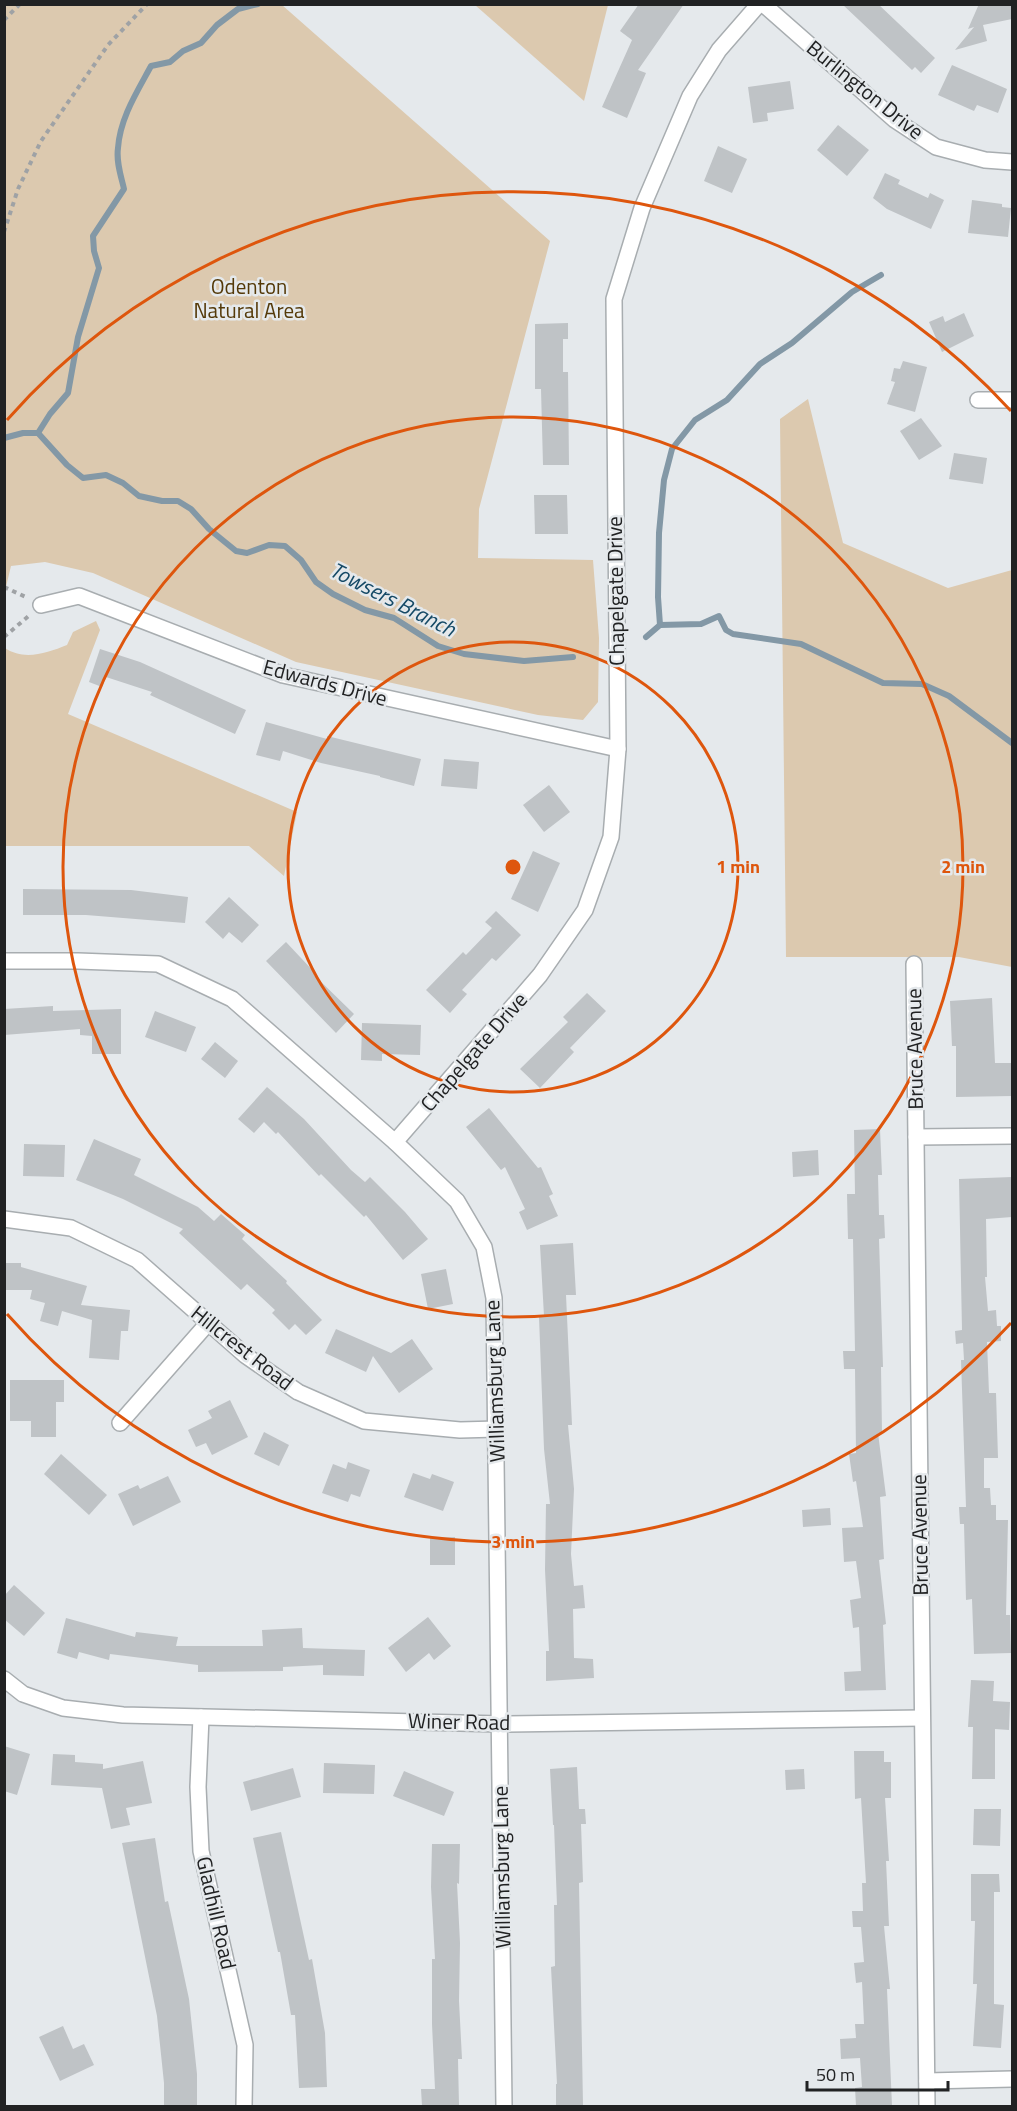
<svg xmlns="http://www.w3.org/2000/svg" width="1017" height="2111" font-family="'Titillium Web',sans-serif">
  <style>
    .green { fill: #dcc9af }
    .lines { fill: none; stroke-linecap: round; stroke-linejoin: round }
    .stream { stroke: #8398a6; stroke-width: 6 }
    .building { fill: #bfc3c6 }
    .minor-casing { stroke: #a8adb0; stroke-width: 18 }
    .path { stroke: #9fa2a5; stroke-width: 4; stroke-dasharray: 4.5 4.5; stroke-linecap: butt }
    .minor { stroke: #fff; stroke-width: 15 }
    .ring { fill: none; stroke: #de560d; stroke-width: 3 }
    .labels { text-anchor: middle; stroke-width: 5; stroke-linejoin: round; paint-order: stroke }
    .street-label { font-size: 21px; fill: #212223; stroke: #e5e9ec }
    .park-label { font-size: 21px; fill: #543908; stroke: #e5e9ec }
    .water-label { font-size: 22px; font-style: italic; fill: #164a66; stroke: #e5e9ec }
    .centre { fill: #de560d; stroke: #e5e9ec; stroke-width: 3 }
    .ring-label { font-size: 18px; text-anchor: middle; font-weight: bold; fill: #de560d; stroke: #e5e9ec; stroke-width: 5; stroke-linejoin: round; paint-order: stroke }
  </style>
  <rect width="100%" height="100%" fill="#e5e9ec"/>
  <g class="green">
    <polygon points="5,4 282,5 550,241 479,509 478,558 593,560 599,638 598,702 583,720 538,715 296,662 93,573 45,562 11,566 5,591"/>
    <polygon points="475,5 608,5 584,101"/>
    <polygon points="808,399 843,543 948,588 1012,570 1012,967 959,957 786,957 780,419"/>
    <path d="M96,621l4,9 -32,84 229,98 -13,64 -35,-30h-244v-198c19,13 42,5 62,-3l6,-13z"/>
  </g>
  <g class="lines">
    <g class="stream">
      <path d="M38,433l12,-19 18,-21 10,-56 21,-69 -5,-17 -1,-15 31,-47c-3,-13 -8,-27 -6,-41 2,-30 19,-56 33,-82l19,-4 13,-11 18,-8 16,-18 21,-16 20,-5"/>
      <polyline points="4,438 23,433 38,433 67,465 83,478 106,475 123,483 139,496 162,501 178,501 191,509 209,529 236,551 247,553 269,545 285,546 301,560 316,582 333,594 365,610 394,618 438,646 464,654 524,661 573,657"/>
      <polyline points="660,625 658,597 659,533 664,480 672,449 695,420 727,400 760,364 792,343 852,292 881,275"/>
      <polyline points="646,637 660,625 701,624 719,616 726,630 733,634 801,644 883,683 922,684 949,696 1012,743"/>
    </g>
  </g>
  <g class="building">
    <polygon points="639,4 684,4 638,70 646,73 627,118 602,107 632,40 620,31"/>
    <polygon points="842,4 878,4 935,58 921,73 915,67 912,70"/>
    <polygon points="979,4 1012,4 1012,19 983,25 987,41 955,50 974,27 968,29"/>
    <polygon points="952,65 1007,89 998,113 977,105 974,111 938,95"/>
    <polygon points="790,81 794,109 767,113 768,121 753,123 748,87"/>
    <polygon points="838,125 869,150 847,176 817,150"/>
    <polygon points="718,146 747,159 732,193 704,181"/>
    <polygon points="885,173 900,180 898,184 928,198 930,193 944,200 931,229 887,209 873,198"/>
    <polygon points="972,200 1002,204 1002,207 1011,208 1008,237 968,233"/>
    <polygon points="964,313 974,336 942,352 929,322 943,316 945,322"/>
    <polygon points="568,323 568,339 563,339 563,372 568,372 569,465 543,465 541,389 535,389 535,324"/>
    <polygon points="903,361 927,367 915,412 887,404 895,382 891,381 894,368 900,369"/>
    <polygon points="921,418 942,446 919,460 900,431"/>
    <polygon points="954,453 987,458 983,484 949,479"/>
    <polygon points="534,495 567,495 568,534 535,534"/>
    <polygon points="100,649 140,662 246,710 235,734 150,695 152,692 106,677 102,687 89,682"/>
    <polygon points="266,722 327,739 327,736 421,759 414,786 380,777 380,776 321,763 283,751 280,761 256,755"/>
    <polygon points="444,759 479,762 477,789 441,786"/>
    <polygon points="549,785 570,812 544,832 523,805"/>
    <polygon points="533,851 560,863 538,912 511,899"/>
    <polygon points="23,889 131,890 188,897 185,923 86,915 23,915"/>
    <polygon points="229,897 259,925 242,943 229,932 223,939 205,922"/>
    <polygon points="496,911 521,935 496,961 492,958 462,990 467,994 450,1013 426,990 463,952 466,955 492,928 485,922"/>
    <polygon points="286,942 316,974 314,975 354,1014 336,1033 266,961"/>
    <polygon points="587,993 606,1011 570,1048 574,1052 540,1088 520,1069 568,1022 563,1017"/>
    <polygon points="992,998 995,1063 1011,1063 1012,1096 956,1097 956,1046 952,1046 950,1001"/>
    <polygon points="53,1006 53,1011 121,1009 121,1054 92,1054 92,1036 80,1035 80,1029 4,1035 4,1009"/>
    <polygon points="155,1011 196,1027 186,1052 145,1037"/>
    <polygon points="362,1023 421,1025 420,1055 382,1054 382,1061 361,1060"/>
    <polygon points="215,1042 238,1061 225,1078 201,1059"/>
    <polygon points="267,1087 304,1119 351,1170 365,1182 370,1177 405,1212 428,1239 403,1260 366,1215 364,1217 321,1174 319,1176 278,1132 276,1134 264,1122 254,1133 238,1119"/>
    <polygon points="489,1108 538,1168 541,1167 553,1194 549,1196 558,1216 527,1230 519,1212 525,1209 505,1167 501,1170 466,1127"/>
    <polygon points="880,1129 882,1175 878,1175 879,1215 884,1215 885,1238 879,1239 883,1367 881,1367 882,1433 878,1433 886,1496 880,1497 884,1559 879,1560 886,1624 883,1625 886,1690 845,1691 844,1672 861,1671 859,1627 853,1628 850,1600 861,1598 856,1561 844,1562 842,1528 863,1527 856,1481 853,1482 849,1454 856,1453 855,1369 844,1369 843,1351 855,1351 853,1239 848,1239 847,1194 855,1194 854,1130"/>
    <polygon points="94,1139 141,1159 134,1175 198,1207 214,1221 221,1214 245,1235 242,1239 287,1281 286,1283 322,1320 306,1335 295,1324 289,1330 272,1313 275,1310 247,1284 241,1290 179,1233 183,1229 123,1199 76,1180"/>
    <polygon points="24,1144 65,1145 64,1177 23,1176"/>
    <polygon points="818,1150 819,1175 793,1177 792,1152"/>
    <polygon points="1012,1177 1012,1217 986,1219 987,1277 985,1277 988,1311 996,1310 997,1326 1001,1326 1001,1341 987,1342 989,1393 996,1393 998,1458 984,1458 984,1488 990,1488 991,1505 996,1505 996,1520 1008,1520 1006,1615 1010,1615 1011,1653 974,1654 972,1599 966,1600 964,1524 960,1524 959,1507 966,1507 961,1360 964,1360 963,1343 956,1344 955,1331 962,1330 959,1179"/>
    <polygon points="573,1243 576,1295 566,1295 572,1425 568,1425 574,1489 571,1554 574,1586 583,1585 585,1608 573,1609 574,1658 593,1659 594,1678 546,1681 546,1651 549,1651 545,1570 546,1504 550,1504 544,1449 539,1317 544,1316 540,1245"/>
    <polygon points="4,1263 21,1263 21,1267 87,1286 81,1305 130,1310 128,1331 121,1331 119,1360 89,1358 92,1320 62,1311 58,1326 40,1321 45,1303 30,1299 32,1290 4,1290"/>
    <polygon points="446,1269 453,1304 428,1309 421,1274"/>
    <polygon points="336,1329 391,1353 412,1339 433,1369 399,1393 373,1356 366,1372 325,1353"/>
    <polygon points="10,1380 64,1380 64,1402 56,1402 56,1437 31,1437 31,1421 10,1421"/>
    <polygon points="230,1400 248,1437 212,1455 206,1443 196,1447 188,1430 212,1418 208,1411"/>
    <polygon points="264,1432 289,1445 279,1466 254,1454"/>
    <polygon points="61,1454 107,1495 89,1515 44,1474"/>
    <polygon points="348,1462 370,1470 360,1497 351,1494 348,1502 322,1493 333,1464 346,1469"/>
    <polygon points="413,1473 430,1479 432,1474 454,1482 443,1511 404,1497"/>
    <polygon points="168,1476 181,1502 133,1526 118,1494 138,1485 140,1489"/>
    <polygon points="830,1508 831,1525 803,1527 802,1510"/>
    <polygon points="455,1537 455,1565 430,1565 430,1538"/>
    <polygon points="14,1585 45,1613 24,1636 4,1619 4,1596"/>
    <polygon points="428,1617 451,1646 434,1660 429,1653 406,1672 388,1648"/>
    <polygon points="66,1618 135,1637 136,1632 178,1637 176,1646 263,1646 262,1630 302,1628 303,1648 365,1650 364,1676 323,1675 323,1665 283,1667 283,1671 198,1672 198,1665 110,1654 109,1660 79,1652 77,1659 57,1653"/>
    <polygon points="971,1680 994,1681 993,1701 1010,1702 1009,1730 995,1729 995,1779 972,1779 973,1727 968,1727"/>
    <polygon points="4,1746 30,1754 17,1795 4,1791"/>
    <polygon points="854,1751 884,1751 884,1762 891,1762 891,1798 885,1798 889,1861 886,1861 889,1926 884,1926 890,1989 887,1989 892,2106 856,2106 855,2088 862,2087 860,2058 841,2059 840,2039 856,2038 855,2024 864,2024 862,1982 856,1983 854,1963 864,1962 861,1927 853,1927 852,1911 863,1911 862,1883 866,1883 861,1798 855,1799"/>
    <polygon points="53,1754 75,1755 75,1762 103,1764 103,1769 143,1761 152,1803 126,1808 130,1825 111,1829 102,1788 51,1785"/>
    <polygon points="324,1763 375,1765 374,1794 323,1793"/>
    <polygon points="577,1767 579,1809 585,1809 586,1824 581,1824 583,1882 579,1883 583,2106 556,2106 556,2084 557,2084 551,1967 555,1966 554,1905 557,1905 554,1825 553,1825 550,1769"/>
    <polygon points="293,1768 301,1797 251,1811 243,1782"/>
    <polygon points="804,1769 805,1789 786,1790 785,1770"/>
    <polygon points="404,1771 454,1792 444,1816 393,1796"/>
    <polygon points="974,1809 1001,1809 1000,1846 973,1845"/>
    <polygon points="281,1832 309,1960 312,1959 325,2033 327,2087 299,2088 295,2015 291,2015 280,1952 278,1952 253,1838"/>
    <polygon points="155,1838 165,1902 168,1901 189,1999 197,2074 197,2106 164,2106 164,2083 157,2016 122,1843"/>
    <polygon points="432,1844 460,1844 459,1884 457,1883 460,1943 459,2001 462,2059 458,2059 459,2106 422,2106 421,2089 435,2089 432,2024 432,1959 435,1959 431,1887"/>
    <polygon points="971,1874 999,1874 1000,1892 994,1892 994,2004 1004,2005 1001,2048 973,2046 977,1984 973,1984 975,1921 971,1921"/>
    <polygon points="63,2026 73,2049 84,2044 94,2065 60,2081 39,2037"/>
  </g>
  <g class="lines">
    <defs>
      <g id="minor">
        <polyline points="763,4 895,120 936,147 985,160 1012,162"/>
        <polyline points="978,400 1012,400"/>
        <polyline points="41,605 79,596 283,675 618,749"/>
        <polyline points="4,961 78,961 158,964 232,999 395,1142 457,1201 484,1247 494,1298 504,2106"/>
        <polyline points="914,964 927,2106"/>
        <polyline points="916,1137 1012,1136"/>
        <polyline points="395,1142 540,975 585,910 611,837 618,749 614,299 642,208 690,96 719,50 759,4"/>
        <polyline points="4,1219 71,1228 137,1260 245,1355 298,1392 364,1421 460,1430 497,1429"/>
        <polyline points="120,1423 208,1323"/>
        <polyline points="4,1679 23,1694 63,1708 123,1715 501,1724 922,1718"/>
        <polyline points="201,1717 198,1787 201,1851 245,2045 244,2106"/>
        <polyline points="927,2081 1012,2079"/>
      </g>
    </defs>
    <use href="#minor" class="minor-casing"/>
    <g class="path">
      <polyline points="4,20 20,4"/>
      <polyline points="4,232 18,189 41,141 108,45 147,4"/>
      <polyline points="4,587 28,598"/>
      <polyline points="4,637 31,614"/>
    </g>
    <use href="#minor" class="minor"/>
  </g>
  <g class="ring">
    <circle cx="513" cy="867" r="225"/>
    <circle cx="513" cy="867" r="450"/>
    <path d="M1011 1323A675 675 0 0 1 7 1314M7 420A675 675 0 0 1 1011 411"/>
  </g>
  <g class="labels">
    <g class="street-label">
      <text transform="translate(865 90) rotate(39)" y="7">Burlington Drive</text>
      <text transform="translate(616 591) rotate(-91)" y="7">Chapelgate Drive</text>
      <text transform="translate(325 683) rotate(15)" y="7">Edwards Drive</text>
      <text transform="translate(915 1049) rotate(-91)" y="7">Bruce Avenue</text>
      <text transform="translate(474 1052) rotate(-49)" y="7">Chapelgate Drive</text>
      <text transform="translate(242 1348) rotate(38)" y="7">Hillcrest Road</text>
      <text transform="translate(495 1381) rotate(-92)" y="7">Williamsburg Lane</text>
      <text transform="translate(920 1535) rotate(-91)" y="7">Bruce Avenue</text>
      <text transform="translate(459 1722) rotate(1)" y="7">Winer Road</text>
      <text transform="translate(502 1867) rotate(-91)" y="7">Williamsburg Lane</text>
      <text transform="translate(216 1913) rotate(77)" y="7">Gladhill Road</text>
    </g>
    <g class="park-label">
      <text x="249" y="294">Odenton<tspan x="249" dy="24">Natural Area</tspan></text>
    </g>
    <g class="water-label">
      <text transform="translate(393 599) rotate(27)" y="8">Towsers Branch</text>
    </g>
  </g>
  <circle cx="513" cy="867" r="9" class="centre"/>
  <g class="ring-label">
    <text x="738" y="873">1 min</text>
    <text x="963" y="873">2 min</text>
    <text x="513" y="1548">3 min</text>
  </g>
  <rect width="1017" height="2111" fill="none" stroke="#212223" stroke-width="12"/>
  <path d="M807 2081v9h141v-9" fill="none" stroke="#212223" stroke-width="3"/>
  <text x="816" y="2081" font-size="18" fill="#212223" stroke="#e5e9ec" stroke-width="4.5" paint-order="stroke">50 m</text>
</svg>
